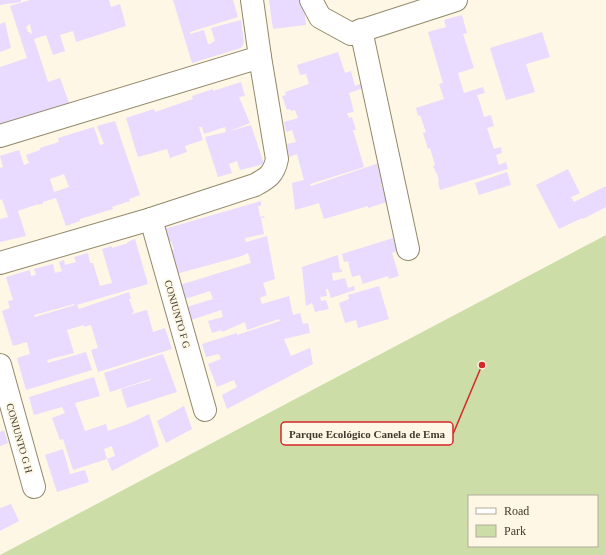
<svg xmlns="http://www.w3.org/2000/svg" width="606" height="555" font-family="Georgia,serif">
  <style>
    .green { fill: #cddda8; fill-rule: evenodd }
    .building { fill: #e9daff; fill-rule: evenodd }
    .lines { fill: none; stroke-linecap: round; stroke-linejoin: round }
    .street-casing { stroke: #92886b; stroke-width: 24 }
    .secondary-casing { stroke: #92886b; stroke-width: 24 }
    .street { stroke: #fff; stroke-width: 22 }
    .secondary { stroke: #fff; stroke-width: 22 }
    .labels { text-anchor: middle; stroke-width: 3.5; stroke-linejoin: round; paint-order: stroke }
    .street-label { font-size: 10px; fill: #3f3a2e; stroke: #fef7e5 }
    .leader { fill: none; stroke: #d62828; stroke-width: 1.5 }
    .callout-dot { fill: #d62828; stroke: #fef7e5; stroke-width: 1.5 }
    .callout { fill: #fef7e5; stroke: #d62828; stroke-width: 1.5 }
    .callout-label { font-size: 11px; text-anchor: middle; font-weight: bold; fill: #3f3a2e }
  </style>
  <rect width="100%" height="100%" fill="#fef7e5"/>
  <path class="green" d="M606,235v320h-606zM469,496h128v50h-128z"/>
  <g class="building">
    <polygon points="0,0 21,0 21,2 0,5"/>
    <path d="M30,0h79l2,7 9,-3 6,22 -50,16 -3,-11 -13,4 5,16 -12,4 -7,-20 -12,4 14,43 12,-4 9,25 -26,8 2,4 -45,14v-62l27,-9 -17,-52zM30,24l2,9 -2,1v-2h-2l-2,-5z"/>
    <polygon points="173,0 233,0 238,17 190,32 190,34 204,30 208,44 210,44 215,41 211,28 241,20 244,43 241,48 192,63"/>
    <polygon points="269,0 303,0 306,25 273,29"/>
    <polygon points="462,15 467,33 463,34 474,68 458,73 464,93 483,87 485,93 477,95 481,106 484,117 491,115 494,126 487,128 494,149 501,147 502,153 496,155 499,165 506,162 508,169 440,190 438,182 439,182 437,173 436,173 433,166 435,165 430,148 428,149 423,133 426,132 420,115 418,116 416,108 444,99 439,84 443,83 428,32 446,27 444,20"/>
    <polygon points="5,22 11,48 0,52 0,24"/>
    <polygon points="542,32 550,57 526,64 535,92 506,100 490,48"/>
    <polygon points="338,52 345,73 351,71 355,86 362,83 363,88 349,93 354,112 347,113 349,118 352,117 356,130 353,130 364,167 310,184 311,186 385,161 391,181 381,184 387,202 368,208 368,206 324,219 319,203 295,210 292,183 304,180 297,154 289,157 287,144 296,142 292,130 286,132 284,122 298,118 295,110 291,111 290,109 287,110 282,96 286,95 285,92 309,84 306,74 300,75 297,65"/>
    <polygon points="241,82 245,96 239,97 250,123 230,131 251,125 264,164 240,170 237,161 229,164 232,173 218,177 205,137 226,132 225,127 204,134 202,127 199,127 203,140 185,146 187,152 170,158 167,149 138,157 126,118 154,109 155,112 193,99 192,96 213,89 213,91"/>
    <path d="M115,121l25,74 -11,4 1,2 -18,6 1,2 -33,10v2l-14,5 -10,-28 -13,4v2l-8,1 -17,6 8,25 -26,6v-23l8,-2 -6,-18 -2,1v-32l3,-1 -3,-11 19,-6 5,15 5,-2 -3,-8 14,-5v-2l19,-6 -1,-4 36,-11 6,18 4,-1 -7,-18zM64,174l5,13 -15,5 -4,-13z"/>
    <polygon points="568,169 580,193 571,197 574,202 606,186 606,207 583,219 582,218 559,229 536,185"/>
    <polygon points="507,172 511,185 479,195 475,183"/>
    <polygon points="261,201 261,206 258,206 260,217 264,216 265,217 261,218 264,234 245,238 246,242 267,236 275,279 263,283 267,295 260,298 262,304 289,296 293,315 300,313 303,324 308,323 310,333 284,339 291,356 310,348 313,364 227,409 222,395 237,387 234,380 217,387 208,364 221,359 219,354 206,357 202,344 237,333 237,335 280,321 279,319 247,330 245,322 222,332 221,330 212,333 208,321 223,317 221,310 191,320 187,307 213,299 210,291 185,299 180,285 251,263 248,253 242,256 176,274 168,251 174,249 171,241 166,243 161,230"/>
    <polygon points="393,238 397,251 392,253 399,276 389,279 388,276 363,284 360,275 352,277 348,261 344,262 342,254"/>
    <path d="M135,239l13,45 -71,21 2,4 50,-17 2,7h-2l5,13 -2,1v1l15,-4 6,22 12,-4 7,21 -74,23 -7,-22 7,-2 -7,-23 -7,2v-2l-17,5 7,23 -27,7 1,3 38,-11 6,18 -66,20 -9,-32 13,-4 -3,-12 -14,4 -11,-35 8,-3 -2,-7 5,-1 -7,-23 24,-7 1,6 5,-1 -2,-6 19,-5 2,9 7,-2 -3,-9 5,-2 1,5 11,-3 -2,-5 14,-4 2,10h3l7,23 12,-3 -10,-34 10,-3v2l16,-5 -1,-1zM74,304l1,1 -40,12 -1,-2z"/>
    <polygon points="338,255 340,270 342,269 342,272 332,273 333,281 345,278 348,288 354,286 355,290 331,298 328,289 326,289 327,296 320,297 321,301 326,300 329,309 315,312 312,303 306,306 302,267"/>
    <polygon points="379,286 389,319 358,328 356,320 345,323 339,303 349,299 348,295"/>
    <polygon points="163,354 177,392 127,408 121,389 151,380 150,379 110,392 104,373"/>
    <path d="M94,377l6,19 -25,7 10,28 21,-7 2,7 23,-8 18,-9 10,32 -47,25 -5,-12 -34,11 -10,-31 -3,1 -8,-22 13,-5 -3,-6 -28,8 -5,-18zM112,446l3,10 -8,3 -3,-10z"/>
    <polygon points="184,406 192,429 166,443 157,421"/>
    <polygon points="4,430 8,443 0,446 0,432"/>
    <polygon points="63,449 70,474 85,470 89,482 57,492 45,455"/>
    <polygon points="11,504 19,521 0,531 0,508"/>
  </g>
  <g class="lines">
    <defs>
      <g id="street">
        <polyline points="311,0 320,17 351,34 456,0"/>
        <polyline points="361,30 408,249"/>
        <polyline points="151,219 205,410"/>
        <path d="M0,263l151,-44 104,-34c13,-7 19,-11 22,-26l-17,-102"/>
        <polyline points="0,365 34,487"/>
      </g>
      <polyline id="secondary" points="0,136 260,57 252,0"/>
    </defs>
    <use href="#street" class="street-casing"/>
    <use href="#secondary" class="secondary-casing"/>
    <use href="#street" class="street"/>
    <use href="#secondary" class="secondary"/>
  </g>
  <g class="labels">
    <g class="street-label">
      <text transform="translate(178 314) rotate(74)" y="4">CONJUNTO F G</text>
      <text transform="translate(20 438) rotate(74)" y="4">CONJUNTO G H</text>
    </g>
  </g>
  <path class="leader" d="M482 365L453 434"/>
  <circle class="callout-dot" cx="482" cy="365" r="4"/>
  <rect class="callout" x="281" y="422" width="172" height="23" rx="4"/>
  <g class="callout-label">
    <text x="367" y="438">Parque Ecológico Canela de Ema</text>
  </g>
  <rect x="468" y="495" width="130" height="52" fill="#fef7e5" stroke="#b2ab9c"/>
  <rect x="476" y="508" width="20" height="6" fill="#ffffff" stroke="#b2ab9c"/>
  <text x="504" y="515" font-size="12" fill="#3f3a2e">Road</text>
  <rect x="476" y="525" width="20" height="12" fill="#cddda8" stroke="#b2ab9c"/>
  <text x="504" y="535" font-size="12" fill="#3f3a2e">Park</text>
</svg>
